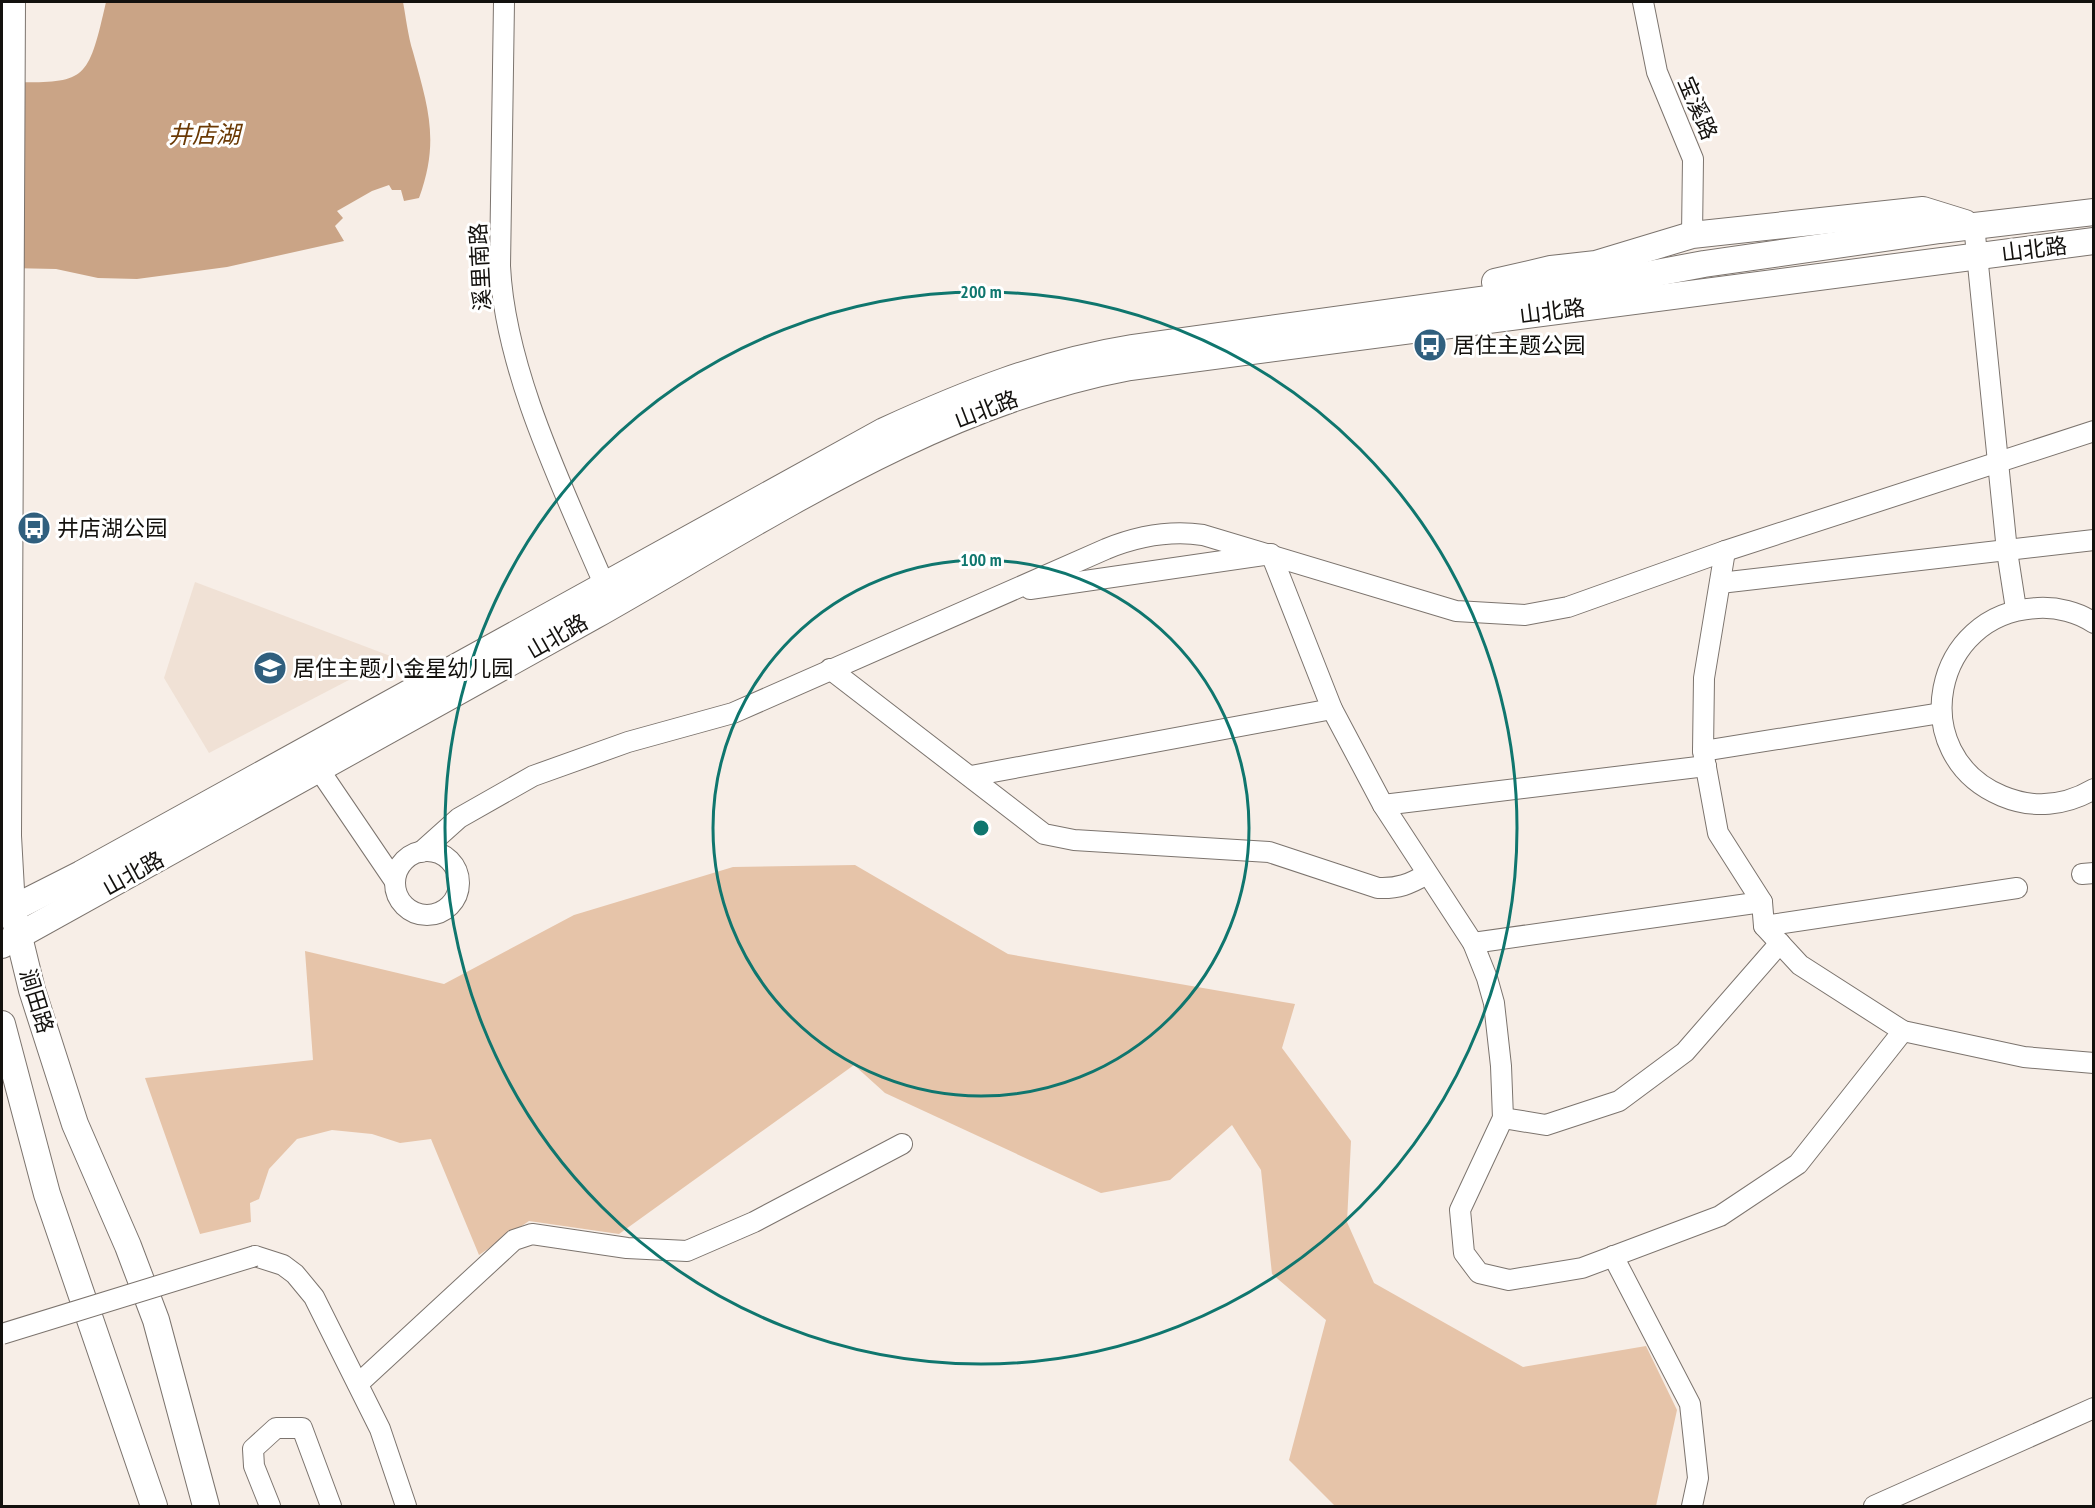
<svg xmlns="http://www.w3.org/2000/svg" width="2095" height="1508" font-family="'PT Sans Narrow','Noto Sans SC',sans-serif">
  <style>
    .built { fill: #f0e1d5 }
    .green { fill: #e6c4a9 }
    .water { fill: #caa486 }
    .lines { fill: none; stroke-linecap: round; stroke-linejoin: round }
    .minor-casing { stroke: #7c746e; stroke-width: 22 }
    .major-casing { stroke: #7c746e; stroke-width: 28 }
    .minor { stroke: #fff; stroke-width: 20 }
    .major { stroke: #fff; stroke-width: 26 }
    .minor-bridge-casing { stroke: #7c746e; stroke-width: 22; stroke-linecap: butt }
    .minor-bridge { stroke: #fff; stroke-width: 20 }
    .ring { fill: none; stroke: #0f766e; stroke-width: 3 }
    .labels { text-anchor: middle; stroke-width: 6; stroke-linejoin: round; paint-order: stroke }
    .street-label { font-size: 22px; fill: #13110e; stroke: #fff }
    .poi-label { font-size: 22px; fill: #13110e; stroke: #fff; text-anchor: start }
    .water-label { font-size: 24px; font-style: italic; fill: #6a3904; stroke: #fff }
    .centre { fill: #0f766e; stroke: #fff; stroke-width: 3 }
    .ring-label { font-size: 18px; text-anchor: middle; font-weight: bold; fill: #0f766e; stroke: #fff; stroke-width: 6; stroke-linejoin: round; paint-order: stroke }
  </style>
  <rect width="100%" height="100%" fill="#f7eee7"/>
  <polygon class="built" points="195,582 393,657 209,753 164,678"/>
  <polygon class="green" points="855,865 1008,954 1295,1004 1282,1048 1351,1141 1347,1222 1374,1283 1523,1367 1646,1346 1677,1410 1656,1506 1335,1506 1289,1460 1326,1320 1272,1274 1261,1170 1232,1125 1170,1180 1101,1193 885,1093 854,1065 619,1234 529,1221 479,1255 431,1139 400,1143 372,1134 332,1130 297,1139 269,1169 259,1199 250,1203 251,1222 200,1234 145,1078 313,1060 305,951 444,984 574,915 733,867"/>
  <path class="water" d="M106,2h297c3,16 5,34 10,50 15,55 27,89 6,146l-15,3 -3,-11h-9l-3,-5 -17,6 -35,20 6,7 -8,8 9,15 -117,26 -90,12 -39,-1 -42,-9 -47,-1 -7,-186c84,1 85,3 104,-80z"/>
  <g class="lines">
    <defs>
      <g id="minor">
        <path d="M504,2l-4,264c5,105 63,222 104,318"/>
        <polyline points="1643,2 1657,72 1693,159 1692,235"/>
        <polyline points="1974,225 2007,551 2016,609"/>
        <polyline points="1725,551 1704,678 1703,751 1718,833 1762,902 1764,926 1800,965 1903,1031 2024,1057 2094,1063"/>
        <polyline points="1720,583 2094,540"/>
        <polyline points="1030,589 1271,554 1332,709 1383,805 1473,943 1487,978 1494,1003 1501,1066 1503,1118 1460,1210 1464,1253 1479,1273 1509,1280 1582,1268 1720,1216 1798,1164 1903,1031"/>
        <path d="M2094,623c-16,-11 -37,-16 -56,-15 -106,4 -134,147 -36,188 31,13 63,10 92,-7"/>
        <path d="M830,669l214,165 30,6 195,12 109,36c20,1 32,-4 49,-14"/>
        <polyline points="1703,751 1941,713"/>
        <polyline points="320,771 394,880"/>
        <polyline points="971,776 1332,709"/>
        <polyline points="1383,805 1706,766"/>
        <circle cx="427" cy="883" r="32"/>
        <path d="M421,852l38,-34 74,-42 95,-34 105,-29 373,-164c32,-13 63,-19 97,-14l253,76 69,4 43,-8 157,-56 369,-120"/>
        <polyline points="2082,874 2094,873"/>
        <polyline points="1764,926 2017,888"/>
        <polyline points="1473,943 1762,902"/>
        <polyline points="1503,1118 1546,1125 1619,1101 1685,1052 1780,943"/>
        <polyline points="255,1256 283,1265 295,1274 314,1297 380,1429 406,1506"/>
        <polyline points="1613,1256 1690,1404 1698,1478 1692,1506"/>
        <polyline points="358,1384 514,1240 532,1234 627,1248 687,1251 754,1222 902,1144"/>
        <polyline points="270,1506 254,1466 253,1449 276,1428 302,1428 331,1506"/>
        <polyline points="1874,1506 2094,1408"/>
      </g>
      <g id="major">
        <polyline points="12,2 8,836 12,908 32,990 75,1124 128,1246 156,1320 206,1506"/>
        <polyline points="1495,282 1551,269 1596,264 1692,235 1923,210 1965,223"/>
        <path d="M2,914l79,-40 803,-443c81,-37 160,-69 248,-83l471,-65 101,-19 236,-34 154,-18"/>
        <path d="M2,945c198,-108 395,-218 592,-329 170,-96 341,-213 536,-249l964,-126"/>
        <polyline points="2,1024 47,1194 154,1506"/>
      </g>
    </defs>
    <use href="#minor" class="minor-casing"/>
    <use href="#major" class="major-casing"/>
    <use href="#minor" class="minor"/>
    <use href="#major" class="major"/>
    <defs>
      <polyline id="minor-bridge" points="2,1334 255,1256"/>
    </defs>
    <use href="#minor-bridge" class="minor-bridge-casing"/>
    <use href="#minor-bridge" class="minor-bridge"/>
  </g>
  <g class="ring">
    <circle cx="981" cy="828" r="268"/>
    <circle cx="981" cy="828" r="536"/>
  </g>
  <defs>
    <symbol id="bus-disc" viewBox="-11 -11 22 22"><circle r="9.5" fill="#305f7e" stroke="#fff"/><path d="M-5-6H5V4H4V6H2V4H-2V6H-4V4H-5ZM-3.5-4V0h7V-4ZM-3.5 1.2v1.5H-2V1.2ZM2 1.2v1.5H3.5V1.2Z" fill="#fff"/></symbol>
    <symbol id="school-disc" viewBox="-11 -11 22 22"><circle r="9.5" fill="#305f7e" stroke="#fff"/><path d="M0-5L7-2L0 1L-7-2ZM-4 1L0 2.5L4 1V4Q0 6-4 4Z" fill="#fff"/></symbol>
  </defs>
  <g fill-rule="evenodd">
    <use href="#bus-disc" x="1411" y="326" width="38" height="38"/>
    <use href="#bus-disc" x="15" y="509" width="38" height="38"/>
    <use href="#school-disc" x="251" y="649" width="38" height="38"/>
  </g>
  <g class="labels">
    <g class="street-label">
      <text transform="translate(1698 108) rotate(67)" y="8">宝溪路</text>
      <text transform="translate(2034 249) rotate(-7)" y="8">山北路</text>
      <text transform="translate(480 267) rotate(-93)" y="8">溪里南路</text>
      <text transform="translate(1552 311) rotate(-7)" y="8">山北路</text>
      <text transform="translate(986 409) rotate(-21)" y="8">山北路</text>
      <text transform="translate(557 636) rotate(-30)" y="8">山北路</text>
      <text transform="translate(133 873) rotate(-29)" y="8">山北路</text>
      <text transform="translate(37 1001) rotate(73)" y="8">涧田路</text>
    </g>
    <g class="poi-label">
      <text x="1453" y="353">居住主题公园</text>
      <text x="57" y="536">井店湖公园</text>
      <text x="293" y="676">居住主题小金星幼儿园</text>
    </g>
    <g class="water-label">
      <text x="204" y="143">井店湖</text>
    </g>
  </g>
  <circle cx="981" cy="828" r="9" class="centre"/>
  <g class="ring-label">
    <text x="981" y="298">200 m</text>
    <text x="981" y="566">100 m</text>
  </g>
  <rect width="2095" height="1508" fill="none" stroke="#13110e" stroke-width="6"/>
</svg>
